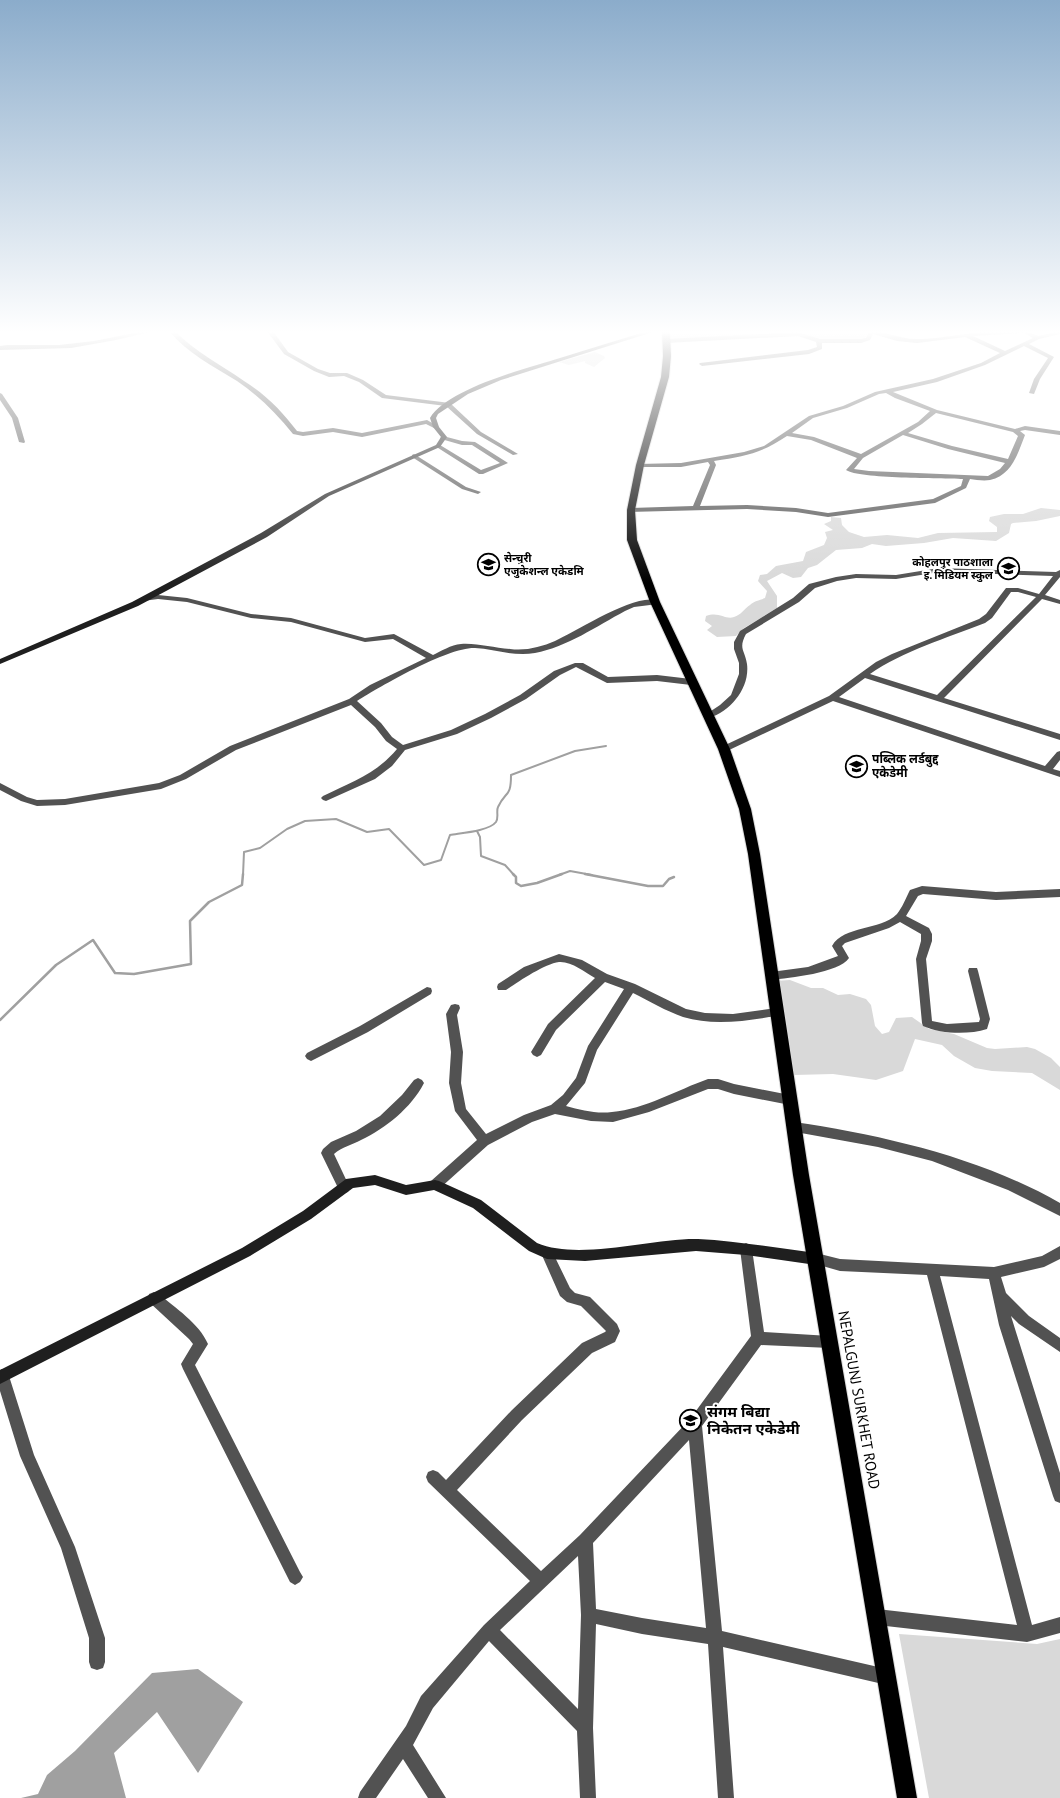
<svg xmlns="http://www.w3.org/2000/svg" width="1060" height="1798" font-family="'PT Sans','Noto Sans Devanagari',sans-serif">
  <style>
    .green { fill: #d9d9d9 }
    .water { fill: #a0a0a0 }
    .lines { fill: none; stroke-linecap: round; stroke-linejoin: round }
    .stream-far1 { stroke: #a0a0a0; stroke-width: 2 }
    .stream { stroke: #a0a0a0; stroke-width: 2.5 }
    .primary-casing { stroke: #dbdbdb; stroke-width: 2 }
    .street { fill: #525252; fill-rule: evenodd }
    .secondary { fill: #1f1f1f; fill-rule: evenodd }
    .primary { fill: #000; fill-rule: evenodd }
    .labels { text-anchor: middle; stroke-width: 4; stroke-linejoin: round; paint-order: stroke }
    .far-poi-label { font-size: 11px; font-weight: bold; fill: #000; stroke: #fff; text-anchor: start }
    .poi-label { font-size: 12px; font-weight: bold; fill: #000; stroke: #fff; text-anchor: start }
    .near-street-label { font-size: 15px; fill: #000; stroke: #fff }
    .near-poi-label { font-size: 15px; font-weight: bold; fill: #000; stroke: #fff; text-anchor: start }
  </style>
  <rect width="100%" height="100%" fill="#fff"/>
  <g class="green">
    <polygon points="669,331 867,331 868,333 864,340 818,339 803,333 673,339 671,337"/>
    <polygon points="595,352 604,356 605,358 594,367 585,363 585,361 569,365 559,362"/>
    <path d="M1041,508l19,2v6l-24,5 -23,2 -2,1 -2,9 -13,8 -43,-3 -29,5 -38,3 -14,-2 -10,4 -26,2 -19,15 -9,3 -7,9 -8,1 -11,-5 -15,8 10,15v12l-33,20 -8,8 -19,1 -10,-7 5,-4 -7,-5 1,-5c13,-5 19,4 28,1 7,-2 10,-8 16,-12 4,-4 10,-5 15,-7l2,-7 -9,-10 2,-6 7,-1 9,-8 27,-5 3,-9 18,-7 3,-7 -2,-6 8,-2 -9,-6 7,-3v-4l10,1 1,7 7,7 15,5 23,-2 31,3 20,-5 59,-1v-5l-8,-6 1,-4 14,-3h19z"/>
    <polygon points="790,980 811,988 823,988 838,995 850,994 866,999 871,1005 875,1026 882,1034 889,1032 896,1018 912,1017 929,1029 954,1034 987,1048 995,1049 1027,1047 1035,1049 1051,1058 1060,1067 1060,1090 1032,1073 992,1071 975,1068 954,1056 942,1045 915,1039 903,1071 876,1080 833,1074 794,1075 775,981"/>
    <polygon points="899,1634 1037,1644 1060,1639 1060,1798 929,1798"/>
  </g>
  <polygon class="water" points="198,1669 243,1702 198,1773 157,1712 114,1753 126,1798 21,1798 38,1794 47,1775 75,1751 152,1673"/>
  <g class="lines">
    <g class="stream-far1">
      <polyline points="477,831 480,837 481,856 505,865 514,875"/>
      <path d="M243,875l1,-23 16,-4 27,-19 18,-8 31,-2 31,13 22,-3 35,36 17,-5 9,-25c11,-2 39,-4 46,-13 3,-4 0,-11 2,-15 8,-17 13,-9 13,-32l64,-24 31,-5"/>
      <polyline points="559,875 570,871 592,875"/>
    </g>
    <g class="stream">
      <polyline points="513,874 516,877 516,883 521,886 537,883 562,874"/>
      <polyline points="585,874 648,886 663,886 669,879 674,877"/>
      <polyline points="0,1020 56,965 93,940 115,973 134,974 191,964 190,921 209,902 242,885 243,874"/>
    </g>
    <defs>
      <polygon id="primary" points="662,331 670,331 671,356 669,377 644,465 635,510 637,540 660,602 730,749 751,809 760,854 809,1175 917,1798 897,1798 793,1175 748,854 739,809 718,749 650,602 627,540 627,510 636,465 661,377 663,356"/>
    </defs>
    <use href="#primary" class="primary-casing"/>
    <g class="street">
      <polygon points="144,331 154,331 116,340 71,348 0,350 0,346 7,345 59,345 94,341"/>
      <path d="M169,331h6c20,21 45,33 69,50 21,13 38,30 53,50l6,1 30,-4 29,5 65,-13 12,7 -3,2 -10,-5 -64,13 -29,-5 -30,4 -10,-2c-16,-20 -34,-38 -56,-53 -24,-15 -50,-28 -68,-50z"/>
      <polygon points="267,331 273,331 288,352 318,369 330,373 347,373 363,380 386,395 450,403 481,432 518,454 513,455 477,434 446,406 382,398 359,382 344,376 329,377 314,371 284,354"/>
      <path d="M867,331c17,-1 32,8 49,8 32,1 95,-18 122,-3l22,-5v3l-21,5 -10,5 25,13 -14,22 -6,15 -5,-1 5,-14 14,-21 -24,-12 -39,19 -48,17 -44,10 44,18 78,19 10,-3 35,5v4l-35,-5 -5,1 5,4c-7,18 -13,40 -35,45 -6,1 -14,0 -20,-1l-4,9 -31,15 -107,14 -32,-5 -49,-3 -119,3v-4h3l62,-2 17,-41 -2,-3 -27,5h-41l-2,-1v-2l43,-1 63,-11 20,-6 45,-30 34,-10 32,-14 58,-13 48,-16 19,-10 -35,-16 -48,6 -20,-2 -24,-7 -3,6 -9,3h-39v6l-13,5 -107,12 -3,-2 1,-1 108,-13 9,-3 -1,-5 -18,-6 -133,7 -3,-2 3,-2 133,-7 22,7h41l5,-1 3,-6zM1024,333l9,5 -28,13 -32,-15zM886,393l9,5 35,13 -12,11 -57,32 -47,-17 -22,-4 21,-15 34,-10 32,-14zM936,413l77,19 5,4 -10,23 -56,-13 -44,-13 14,-9zM903,435l45,14 57,14 -5,6 -12,7 -119,-5 -15,-2 9,-11zM787,436l24,4 46,18 -11,12c13,9 96,8 117,9l-2,7 -28,13 -105,14 -32,-5 -49,-3 -47,1 16,-41 -2,-4c31,-5 46,-7 73,-25z"/>
      <polygon points="0,393 2,394 18,418 25,442 24,443 19,442 12,418 0,400"/>
      <polygon points="443,436 462,441 475,442 508,463 483,474 479,474 435,446 440,445 481,470 500,463 472,445 462,445 441,439 440,438"/>
      <polygon points="414,454 466,487 481,492 478,494 462,489 412,457 412,455"/>
      <path d="M939,568l117,4 4,-2v7l-15,18 15,5v4l-18,-5 -98,99 116,36v6l-195,-62 -26,19 206,69 12,-14 3,-1v9l-7,9 7,2v6l-227,-76 -106,50h-6l-1,-2 1,-2 108,-51 47,-34 16,-8 87,-35 7,-5 20,-26h12l21,6 14,-18 -114,-4 -43,7 -40,-1 -19,3 -22,7 -16,14 -53,32c-8,15 -1,16 1,30 3,24 -16,47 -38,54l-4,-3 15,-10 11,-10 8,-21v-11l-5,-14v-7l6,-11 53,-33 16,-14 27,-7 20,-3 40,1zM1011,592h7l18,5 -99,98 -67,-21c33,-23 77,-36 115,-51l7,-5z"/>
      <path d="M158,595l29,3 64,16 40,4 74,20 29,-4 39,21c8,-4 18,-10 28,-11 17,-1 32,4 49,5 16,2 31,-2 45,-8 19,-8 86,-52 104,-39l-1,2 -24,3 -9,4c-28,15 -58,36 -90,42 -21,4 -40,-4 -60,-5 -27,-1 -94,38 -118,53l24,22 11,14 11,8 48,-15 34,-16 35,-19 34,-24 21,-8h8l25,14 49,-2 34,4 4,3 -4,3 -34,-4 -50,2 -31,-16 -16,8 -34,24 -35,19 -34,16 -52,16 -13,16 -17,13 -49,22 -3,-1 -2,-2 2,-2c29,-14 53,-22 74,-47l-11,-8 -11,-14 -24,-22 -115,45 -50,29 -25,10 -96,16 -28,1 -16,-5 -21,-11v-7l27,14 10,3 28,-1 94,-16 21,-8 50,-29 119,-47 21,-14 56,-27 -33,-19 -28,3 -74,-20 -40,-4 -64,-16 -29,-3 -15,2 -4,-2 4,-2z"/>
      <path d="M922,886l74,6 64,-3v8l-64,3 -73,-6 -5,2 -12,20 23,12 3,6v7l-6,18 6,62 15,3 32,-2 1,-3 -12,-48 1,-3h8l1,3 12,48 -3,10c-19,6 -46,5 -64,-3l-1,-3 -6,-64 5,-18v-7l-21,-12 -11,6 -44,15 -3,3 7,12c-10,15 -60,20 -78,22l-4,-1 -1,-3 1,-3 4,-1 37,-5 30,-11 -6,-10c12,-21 48,-15 65,-32 5,-6 9,-16 13,-24z"/>
      <path d="M559,954l23,6 25,14 28,10 51,25 19,4 28,1 43,-6 4,1 1,3 -1,3 -4,1c-31,5 -63,10 -93,1 -17,-6 -34,-16 -50,-24l-36,57 -12,33 -19,23c15,4 30,8 46,6 33,-3 65,-22 96,-33h10l16,5 56,11 4,2 2,3 -2,3 -4,2 -56,-11 -16,-5h-10l-59,23 -36,10 -22,-1 -36,-7 -23,8 -44,23 -49,44 -4,1 -4,-1 -2,-4 2,-4 46,-41 -22,-29 -6,-28 2,-31 -5,-38 5,-9 4,-1 4,1 1,3 -3,7 6,37 -2,31 5,26 20,25 38,-19 27,-10 12,-10 13,-17 12,-32 36,-57 -19,-7 -49,48 -15,25 -4,2 -4,-2 -2,-3 17,-28 47,-46c-10,-6 -24,-17 -36,-16 -15,2 -41,20 -53,28h-8l-1,-3 1,-3 26,-17z"/>
      <polygon points="427,987 431,988 432,991 431,994 368,1032 315,1059 311,1061 307,1059 305,1056 307,1053 360,1026"/>
      <path d="M418,1078l4,2 2,3c-13,25 -38,45 -63,57 -9,5 -19,7 -27,14l16,34 -2,4 -4,1 -4,-1 -19,-39 2,-4 8,-7 25,-11 24,-15 22,-21 12,-15z"/>
      <path d="M794,1122c89,13 188,36 266,81v13l-52,-26 -76,-29 -54,-14 -88,-16 -2,-4 2,-4z"/>
      <path d="M746,1243l4,2 2,4 12,83 66,4 5,1 2,5 -2,5 -5,1 -69,-3 -59,81 20,205 165,38 6,2 2,6 -2,6 -6,2 -164,-38 11,151h-16l-10,-154 -66,-10 -46,-10 -3,104 3,70h-16l-3,-67 -88,-90 -56,67 -20,37 33,53h-18l-25,-39 -27,39h-18l2,-6 46,-66 15,-30 63,-71 46,-44 -102,-99 -2,-5 2,-5 5,-2 5,2 8,8 66,-70 70,-67 23,-11 1,-1 -25,-25 -14,-4 -7,-6 -19,-43 2,-4 4,-2 4,2 19,39 5,5 15,4 27,27 3,7 -5,11 -23,11 -70,67 -65,70 84,81 39,-36 110,-116 61,-83 -11,-87 2,-4zM689,1440l17,188 -64,-10 -46,-9 -3,-66zM578,1556l3,59 -3,94 -78,-79z"/>
      <polygon points="1060,1246 1060,1259 1044,1267 1001,1277 1006,1293 1029,1316 1060,1338 1060,1352 1019,1324 1011,1316 1060,1473 1060,1503 1055,1501 1053,1496 999,1325 989,1279 940,1276 1032,1625 1060,1617 1060,1633 1027,1642 877,1625 872,1622 869,1617 872,1612 877,1609 1017,1625 927,1275 840,1271 812,1263 810,1259 812,1255 816,1253 840,1259 994,1267 1042,1256"/>
      <path d="M154,1292l5,2c16,14 40,29 49,50l-13,21 105,207 3,5 -3,5 -5,3 -5,-3 -107,-213 -2,-5 12,-20 -4,-5 -40,-37 -1,-4 1,-4z"/>
      <polygon points="2,1369 7,1371 9,1376 34,1455 75,1547 105,1638 105,1662 103,1668 97,1670 91,1668 89,1662 89,1638 61,1548 20,1456 0,1391 0,1370"/>
    </g>
    <g class="secondary">
      <path d="M648,331h8l-155,49 -33,14 -30,20 -2,4 3,9 8,10 -7,10 -111,49 -62,41 -129,69 -138,58v-5l132,-57 129,-69 64,-39 111,-49 5,-8 -8,-10 -3,-9c17,-29 97,-50 130,-60 29,-9 58,-18 88,-27z"/>
      <path d="M375,1175l31,10 29,-5 4,1 42,19 56,43c42,18 115,-5 161,-4 39,2 79,9 118,14l4,2 2,4 -2,4 -4,2 -70,-10 -50,-4 -111,10 -38,-2 -18,-8 -56,-43 -39,-18 -28,5 -31,-10 -22,3 -42,31 -61,37 -250,128v-14l242,-122 61,-37 43,-32z"/>
    </g>
    <use href="#primary" class="primary"/>
  </g>
  <linearGradient id="sky" x2="0" y2="1"><stop stop-color="#8baccb"/><stop offset="0.57" stop-color="#fff"/><stop offset="1" stop-color="#fff" stop-opacity="0"/></linearGradient>
  <rect width="1060" height="583" fill="url(#sky)"/>
  <defs>
    <symbol id="school-ring" viewBox="-11 -11 22 22"><circle r="9.5" fill="#fff" stroke="#000" stroke-width="1.5"/><path d="M0-5L7-2L0 1L-7-2ZM-4 1L0 2.5L4 1V4Q0 6-4 4Z" fill="#000"/></symbol>
  </defs>
  <g fill-rule="evenodd">
    <use href="#school-ring" x="476" y="552" width="25" height="25"/>
    <use href="#school-ring" x="996" y="556" width="25" height="25"/>
    <use href="#school-ring" x="844" y="754" width="25" height="25"/>
    <use href="#school-ring" x="678" y="1408" width="25" height="25"/>
  </g>
  <g class="labels">
    <g class="far-poi-label">
      <text x="504" y="562">सेन्चुरी<tspan x="504" dy="13">एजुकेशन्ल एकेडमि</tspan></text>
      <text x="993" y="566" text-anchor="end">कोहलपुर पाठशाला<tspan x="993" dy="13">इ. मिडियम स्कुल</tspan></text>
    </g>
    <g class="poi-label">
      <text x="872" y="763">पब्लिक लर्डबुद्द<tspan x="872" dy="14">एकेडेमी</tspan></text>
    </g>
    <g class="near-street-label">
      <text transform="translate(859 1400) rotate(80)" y="5">NEPALGUNJ SURKHET ROAD</text>
    </g>
    <g class="near-poi-label">
      <text x="707" y="1417">संगम बिद्या<tspan x="707" dy="17">निकेतन एकेडेमी</tspan></text>
    </g>
  </g>
</svg>
